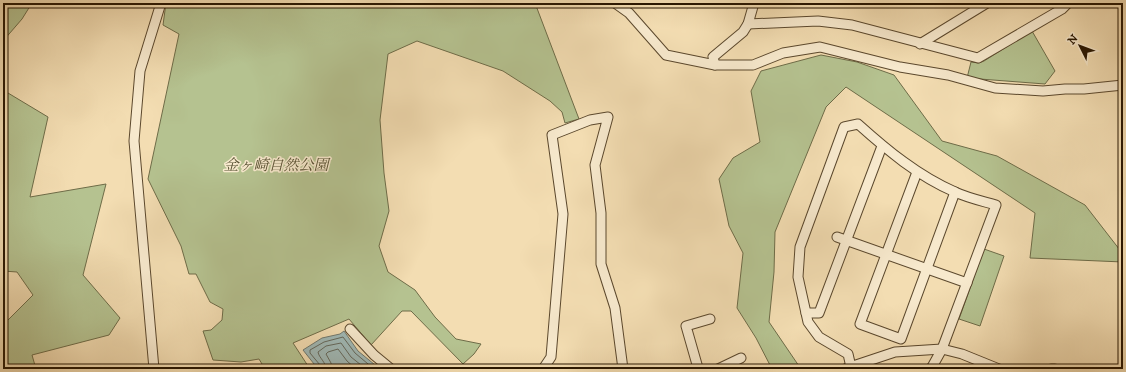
<svg xmlns="http://www.w3.org/2000/svg" width="1126" height="372" font-family="'IM FELL DW Pica','Noto Serif JP',serif">
  <style>
    .green { fill: #b5c290; stroke: #6e6c48 }
    .water { fill: #a0b9b7; stroke: #70786e }
    .lines { fill: none; stroke-linecap: round; stroke-linejoin: round }
    .shore { stroke: #64685c; stroke-width: 1 }
    .minor-casing { stroke: #5b482d; stroke-width: 11 }
    .minor { stroke: #f7e9cd; stroke-width: 9 }
    .labels { text-anchor: middle; stroke-width: 3; stroke-linejoin: round; paint-order: stroke }
    .park-label { font-size: 15px; font-style: italic; fill: #595233; stroke: #f7e9cd }
  </style>
  <rect width="100%" height="100%" fill="#f3ddb2"/>
  <filter id="stains"><feTurbulence type="fractalNoise" baseFrequency=".005" numOctaves="4"/><feColorMatrix values="0 0 0 0 .2 0 0 0 0 .09 0 0 0 0 .02 0 0 0 .5 -.17"/></filter>
  <radialGradient id="worn" r=".72"><stop offset=".6" stop-color="#630" stop-opacity="0"/><stop offset="1" stop-color="#630" stop-opacity=".3"/></radialGradient>
  <g class="green">
    <polygon points="3,3 32,3 22,19 3,41"/>
    <polygon points="166,3 535,3 579,119 565,123 562,112 550,101 503,71 417,41 388,54 380,120 384,173 389,211 379,246 388,272 415,290 435,317 456,339 481,344 474,354 463,364 411,311 402,311 371,345 349,319 293,343 310,369 265,369 259,359 241,362 213,360 203,331 211,330 222,320 223,309 210,302 196,274 189,274 181,246 148,179 179,34 163,25"/>
    <polygon points="1032,31 1055,71 1045,84 967,78 971,62 979,63 984,61"/>
    <polygon points="821,55 857,62 894,75 942,141 997,156 1085,205 1123,254 1123,262 1030,258 1035,213 846,87 826,107 775,232 774,272 769,322 801,369 772,369 756,338 737,308 743,253 729,226 719,179 733,158 760,142 751,91 761,71"/>
    <polygon points="3,90 48,117 30,197 106,184 83,275 120,318 109,335 32,355 36,369 3,369 3,321 8,320 33,295 17,272 3,271"/>
    <polygon points="984,249 1004,256 980,326 959,319"/>
  </g>
  <polygon class="water" points="344,331 358,351 380,369 318,369 303,350 322,338 340,334"/>
  <g class="lines">
    <g class="shore">
      <polyline points="321,369 320,365 310,353 310,350 324,342 343,337 355,353 374,369"/>
      <path d="M326,369c0,-7 -7,-11 -8,-17l8,-6 15,-3 10,14 15,12"/>
      <polyline points="332,369 331,363 326,354 328,352 338,349 347,361 356,369"/>
    </g>
    <defs>
      <g id="minor">
        <polyline points="615,3 629,13 666,55 715,65 753,65 783,53 820,47 900,67 948,75 995,88 1043,91 1065,89 1084,89 1123,85"/>
        <polyline points="754,3 748,24 818,21 852,25 978,58 1062,9 1068,3"/>
        <polyline points="920,44 987,3"/>
        <polyline points="715,65 713,57 743,32 748,24"/>
        <polyline points="917,172 860,324 901,339 955,192"/>
        <polyline points="837,237 967,283"/>
        <polyline points="806,313 819,313 882,146"/>
        <polyline points="350,329 374,355 391,369"/>
        <path d="M851,367l-3,-13 -29,-17 -11,-15 -10,-45 2,-30 44,-120 14,-3c29,26 60,52 97,68 13,6 27,9 41,13l-54,144 -10,18 -3,2"/>
        <polyline points="847,368 895,352 942,349 962,354 999,369"/>
        <polyline points="154,369 134,141 140,71 161,3"/>
        <polyline points="543,369 551,357 563,214 552,135 590,120 608,117 595,165 601,213 601,264 615,308 623,369"/>
        <polyline points="695,369 698,368 686,326 710,319"/>
        <polyline points="718,369 741,358"/>
        <polyline points="1051,369 1055,369"/>
      </g>
    </defs>
    <use href="#minor" class="minor-casing"/>
    <use href="#minor" class="minor"/>
  </g>
  <g class="labels">
    <g class="park-label">
      <text x="276" y="170">金ヶ崎自然公園</text>
    </g>
  </g>
  <rect width="1126" height="372" fill="none" stroke="#f3ddb2" stroke-width="16"/>
  <rect x="4" y="4" width="1118" height="364" fill="none" stroke="#281601" stroke-width="2"/>
  <rect x="8" y="8" width="1110" height="356" fill="none" stroke="#281601"/>
  <g transform="translate(1080 46) rotate(312)" stroke="#f7e9cd" stroke-width="3" paint-order="stroke">
  <path d="M0-3L7 15L0 10L-7 15Z" fill="#281601"/>
  <text y="-6" font-size="11" font-weight="bold" text-anchor="middle" fill="#281601">N</text>
  </g>
  <rect width="100%" height="100%" filter="url(#stains)"/>
  <rect width="100%" height="100%" fill="url(#worn)"/>
</svg>
